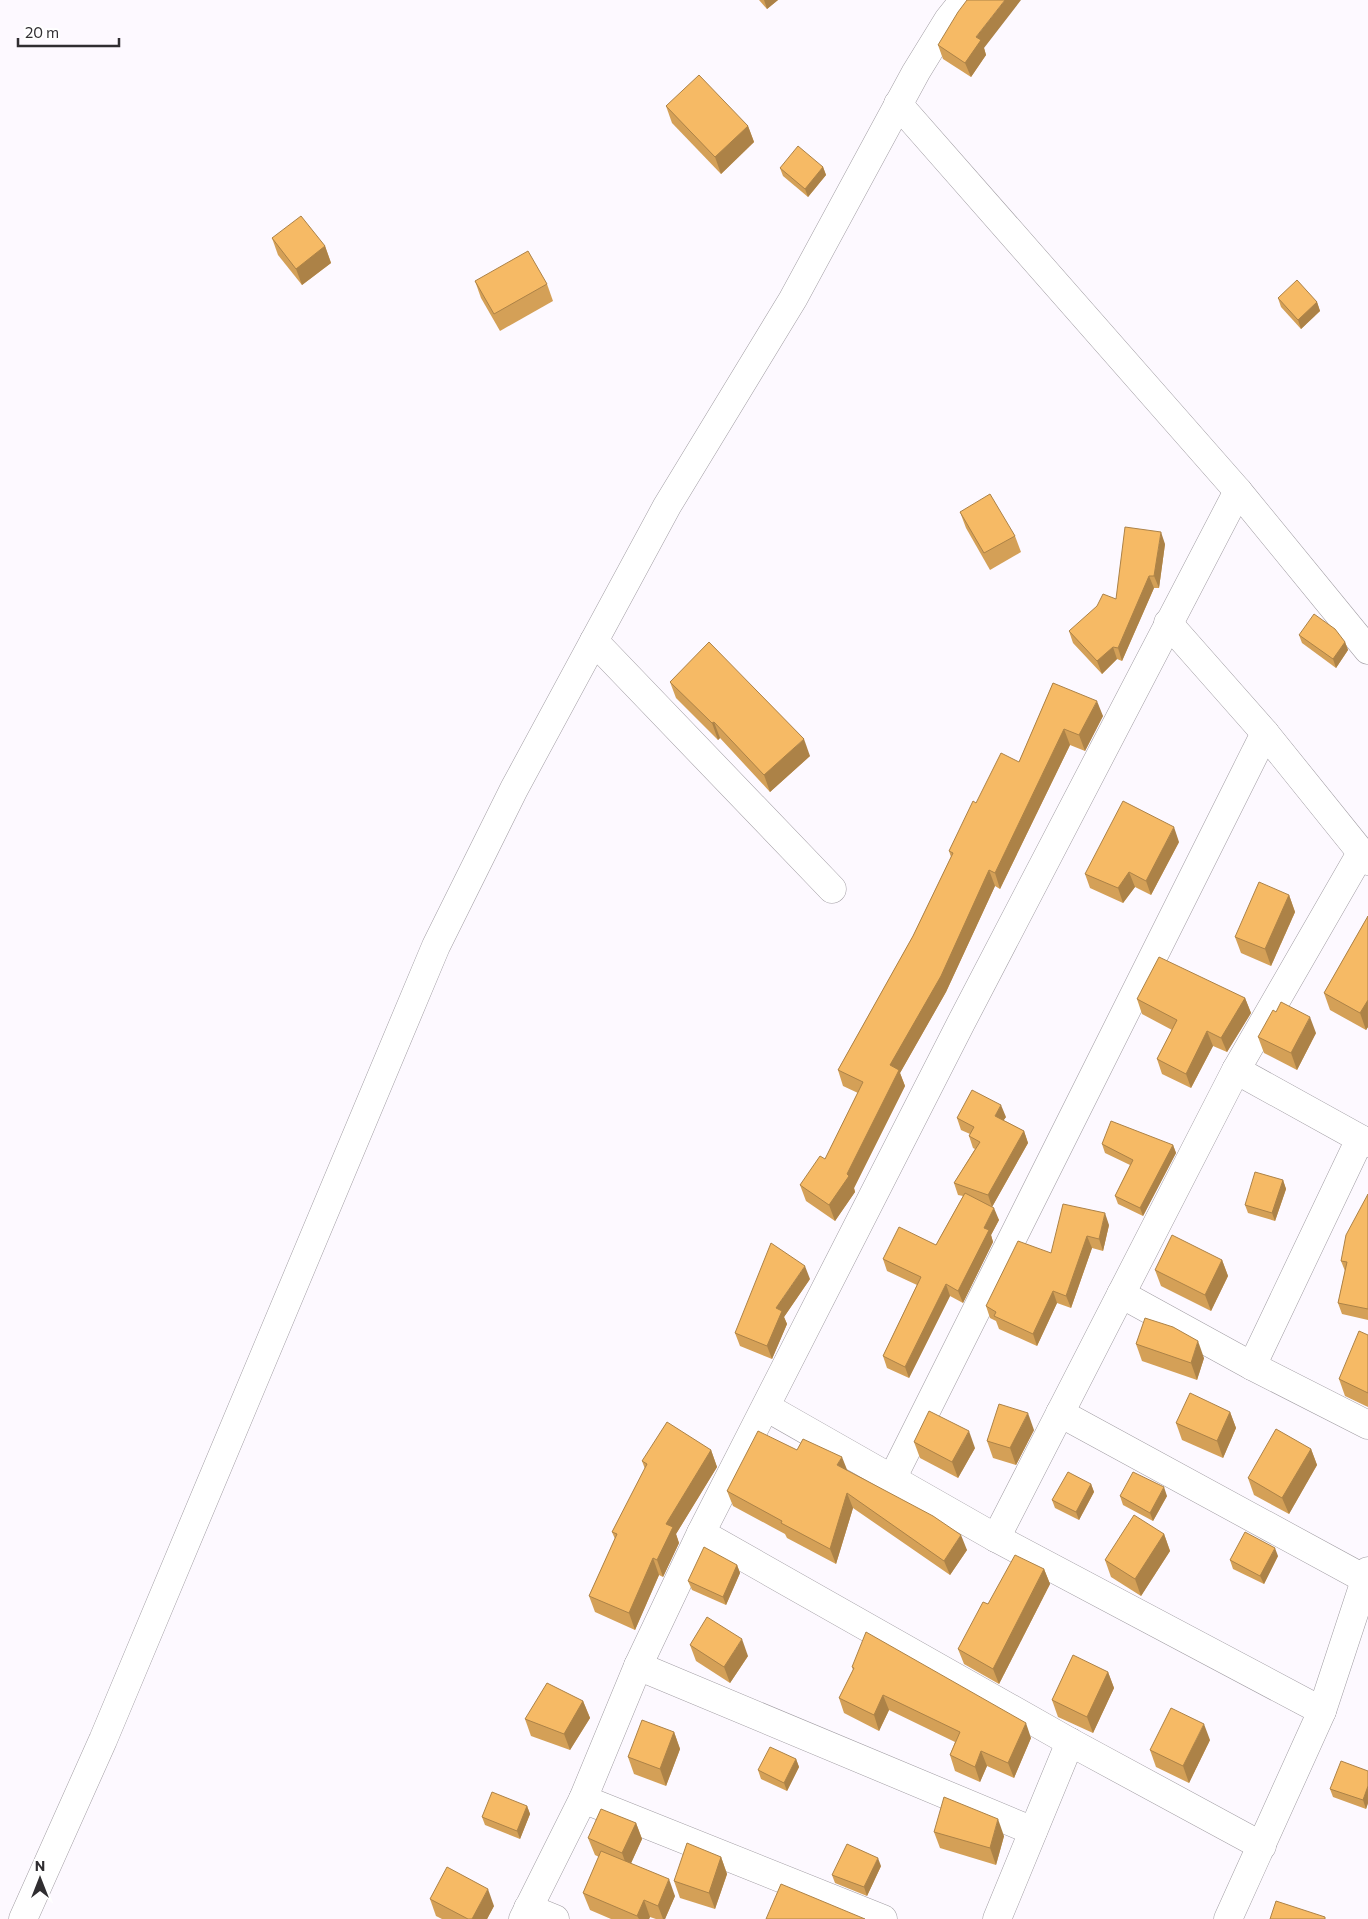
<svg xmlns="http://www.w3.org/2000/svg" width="1368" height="1919" font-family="Commissioner,sans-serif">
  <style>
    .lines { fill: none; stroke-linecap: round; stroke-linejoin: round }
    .minor-casing { stroke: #a19da3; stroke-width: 29 }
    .minor { stroke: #fff; stroke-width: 28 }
    .wall { fill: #d4a057 }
    .shaded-wall { fill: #ac8247 }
    .building { fill: #f6ba65; stroke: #ac8247 }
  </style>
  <rect width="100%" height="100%" fill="#fdf9ff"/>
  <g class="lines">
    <defs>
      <g id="minor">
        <polyline points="898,104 1238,491 1368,650"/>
        <polyline points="1168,623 1265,733 1368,861"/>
        <polyline points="594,641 832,889"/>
        <polyline points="1236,1070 1368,1143"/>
        <polyline points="1121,1294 1252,1366 1368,1425"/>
        <polyline points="1252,1366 1360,1139"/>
        <polyline points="766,1407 996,1538 1322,1711"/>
        <polyline points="1060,1413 1365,1579"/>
        <polyline points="892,1479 1265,733"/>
        <polyline points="701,1533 1070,1742 1262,1846"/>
        <polyline points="996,1538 1236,1070 1361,853"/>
        <polyline points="638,1666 1033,1831"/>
        <polyline points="583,1799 883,1919"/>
        <polyline points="528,1908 555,1919"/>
        <polyline points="23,1919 103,1740 436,946 514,789 667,506 793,299 916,72 948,20 964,0"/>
        <polyline points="523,1919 583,1799 638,1666 701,1533 961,1023 1238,491"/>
        <polyline points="997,1919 1070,1742"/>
        <polyline points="1228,1919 1322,1711 1368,1571"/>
      </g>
    </defs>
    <use href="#minor" class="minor-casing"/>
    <use href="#minor" class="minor"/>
  </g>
  <g class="wall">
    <polygon points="759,0 778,0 767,9"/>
    <polygon points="938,45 984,48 986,55 971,77 943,59"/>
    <polygon points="666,106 748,126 754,142 721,174 672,123"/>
    <polygon points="823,167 826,175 808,197 783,176 780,168"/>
    <polygon points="272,238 325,246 331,263 302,285 278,255"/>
    <polygon points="475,281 547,284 553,301 500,331 481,298"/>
    <polygon points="1278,298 1317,302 1320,311 1301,329 1281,307"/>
    <polygon points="960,512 1015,536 1021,552 990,570 966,528"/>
    <polygon points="1165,544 1159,588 1154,588 1122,661 1117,659 1102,674 1073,643 1069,631 1116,599"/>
    <polygon points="1299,635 1345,642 1348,650 1336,668 1302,643"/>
    <polygon points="670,682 810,756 770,792 720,738 718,740 676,698"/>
    <polygon points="1053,683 1103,716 1085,751 1070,745 1000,889 995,886 946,992 900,1073 905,1086 854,1188 855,1192 835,1221 806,1201 800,1185 825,1159 858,1093 843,1086 838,1070 913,936 951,857 949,851 976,803 1019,762"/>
    <polygon points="1179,842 1151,895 1135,887 1123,903 1090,888 1085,874"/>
    <polygon points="1289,895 1295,912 1271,966 1241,953 1235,937"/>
    <polygon points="1368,916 1368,1027 1366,1030 1330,1010 1324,993"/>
    <polygon points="1245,998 1251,1013 1227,1052 1213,1046 1191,1088 1162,1074 1157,1059 1172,1030 1142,1014 1137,999"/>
    <polygon points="1316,1033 1297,1070 1264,1053 1258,1037"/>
    <polygon points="1006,1117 1003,1120 1024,1131 1028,1143 992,1207 989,1206 999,1220 991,1235 993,1242 963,1303 950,1296 909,1378 887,1368 883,1356 917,1285 887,1271 883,1259 936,1245 963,1196 958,1195 954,1183 975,1149 973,1148 969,1136 970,1134 961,1130 957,1118"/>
    <polygon points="1102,1144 1173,1145 1176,1153 1143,1216 1118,1204 1115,1196 1130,1165 1105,1153"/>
    <polygon points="1283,1180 1286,1189 1275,1221 1248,1213 1245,1205"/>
    <polygon points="1368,1194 1368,1320 1342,1314 1338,1303 1345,1271 1341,1261"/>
    <polygon points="1109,1225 1103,1251 1092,1248 1071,1308 1057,1303 1037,1346 999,1329 996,1321 990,1318 986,1306 1051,1253"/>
    <polygon points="1222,1260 1228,1276 1211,1311 1161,1286 1155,1270"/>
    <polygon points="810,1279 784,1317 787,1324 772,1359 740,1346 735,1333"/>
    <polygon points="1368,1335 1368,1407 1345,1396 1339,1379"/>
    <polygon points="1136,1344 1204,1358 1197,1380 1142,1361"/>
    <polygon points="1230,1412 1236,1428 1223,1458 1182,1440 1176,1423"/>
    <polygon points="1034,1430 1016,1465 993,1458 987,1441"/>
    <polygon points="914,1442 975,1448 958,1478 920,1458"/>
    <polygon points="1311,1449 1317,1465 1289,1514 1254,1495 1248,1478"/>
    <polygon points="711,1450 717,1467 676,1534 679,1543 663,1577 659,1575 635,1630 595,1612 589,1596 615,1539 612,1532 645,1469 642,1461"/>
    <polygon points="797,1450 847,1471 967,1550 950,1575 853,1508 836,1564 787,1538 785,1534 733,1506 727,1491"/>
    <polygon points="1091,1484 1094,1492 1079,1520 1055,1508 1052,1500"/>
    <polygon points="1120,1496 1167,1496 1153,1521 1123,1505"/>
    <polygon points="1164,1534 1170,1551 1141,1596 1111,1577 1105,1560"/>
    <polygon points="1278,1556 1264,1584 1233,1569 1230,1560"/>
    <polygon points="737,1565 740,1573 726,1605 692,1590 688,1581"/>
    <polygon points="1044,1569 1050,1584 999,1684 964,1664 958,1649 988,1604"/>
    <polygon points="690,1645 748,1656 730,1683 696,1661"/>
    <polygon points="852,1667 1031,1738 1014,1778 987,1766 980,1782 955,1771 950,1755 955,1742 889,1710 879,1731 844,1713 839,1698 853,1670"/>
    <polygon points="1108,1672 1114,1688 1093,1733 1058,1717 1052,1700"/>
    <polygon points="583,1701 590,1718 570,1750 531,1736 525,1719"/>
    <polygon points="674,1732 680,1749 666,1786 634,1774 628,1757"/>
    <polygon points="1210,1740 1189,1783 1156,1767 1150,1750"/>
    <polygon points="796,1759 799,1767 787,1791 761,1779 758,1770"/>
    <polygon points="1368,1771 1368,1803 1366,1809 1333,1797 1330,1789"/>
    <polygon points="527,1806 530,1814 520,1839 485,1825 482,1817"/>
    <polygon points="636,1823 642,1839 631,1863 675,1896 665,1919 656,1919 650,1917 649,1919 611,1919 590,1910 583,1893 599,1857 595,1855 588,1838"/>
    <polygon points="934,1832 1004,1836 996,1865 940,1848"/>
    <polygon points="721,1857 727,1874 715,1909 680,1898 674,1881"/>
    <polygon points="881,1866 867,1896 835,1883 832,1875"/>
    <polygon points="430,1899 494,1906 487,1919 442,1919 436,1916"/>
  </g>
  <g class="shaded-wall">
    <polygon points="764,0 778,0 767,9"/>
    <polygon points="1005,0 1021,0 984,48 986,55 971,77 965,63 976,37"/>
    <polygon points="748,126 754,142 721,174 715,157"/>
    <polygon points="823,167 826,175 808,197 805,189"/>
    <polygon points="325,246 331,263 302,285 296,269"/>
    <polygon points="1317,302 1320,311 1301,329 1298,320"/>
    <polygon points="1161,532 1165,544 1159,588 1154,576"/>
    <polygon points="1149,576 1154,588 1122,661 1118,648"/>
    <polygon points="1345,642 1348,650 1336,668 1333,659"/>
    <polygon points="1113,647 1117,659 1102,674 1097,661"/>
    <polygon points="1097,701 1103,716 1085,751 1079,735"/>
    <polygon points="714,722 720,738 718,740 712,723"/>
    <polygon points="1064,729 1070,745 1000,889 995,873"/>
    <polygon points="804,739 810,756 770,792 764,775"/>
    <polygon points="1174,827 1179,842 1151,895 1146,881"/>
    <polygon points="989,870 995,886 946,992 900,1073 905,1086 854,1188 855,1192 835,1221 829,1205 847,1174 890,1065"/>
    <polygon points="1129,872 1135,887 1123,903 1118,888"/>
    <polygon points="1289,895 1295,912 1271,966 1265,949"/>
    <polygon points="1245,998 1251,1013 1227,1052 1221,1038"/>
    <polygon points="1368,1000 1368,1027 1366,1030 1360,1013"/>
    <polygon points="1310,1017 1316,1033 1297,1070 1291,1053"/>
    <polygon points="1207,1031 1213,1046 1191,1088 1186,1074"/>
    <polygon points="1001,1105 1006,1117 999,1127 995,1116"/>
    <polygon points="1024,1131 1028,1143 992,1207 988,1195"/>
    <polygon points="1173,1145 1176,1153 1143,1216 1140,1208"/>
    <polygon points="1283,1180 1286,1189 1275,1221 1272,1213"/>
    <polygon points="994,1208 999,1220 991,1235 993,1242 963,1303 958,1291 984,1228"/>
    <polygon points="1105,1213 1109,1225 1103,1251 1099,1239"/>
    <polygon points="1087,1236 1092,1248 1071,1308 1066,1296"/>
    <polygon points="1222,1260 1228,1276 1211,1311 1205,1295"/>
    <polygon points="805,1266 810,1279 784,1317 787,1324 772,1359 767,1346 776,1308"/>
    <polygon points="946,1284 950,1296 909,1378 905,1367"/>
    <polygon points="1053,1291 1057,1303 1037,1346 1033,1334"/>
    <polygon points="1198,1341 1204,1358 1197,1380 1191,1363"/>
    <polygon points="1230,1412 1236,1428 1223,1458 1217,1441"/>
    <polygon points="1028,1413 1034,1430 1016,1465 1010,1448"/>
    <polygon points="969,1431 975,1448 958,1478 952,1462"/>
    <polygon points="1311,1449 1317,1465 1289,1514 1282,1498"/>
    <polygon points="711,1450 717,1467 676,1534 679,1543 663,1577 657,1560 666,1524"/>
    <polygon points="842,1457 848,1472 837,1465"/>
    <polygon points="1091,1484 1094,1492 1079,1520 1076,1512"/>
    <polygon points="1164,1487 1167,1496 1153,1521 1150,1513"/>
    <polygon points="847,1493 853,1508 836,1564 830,1549"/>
    <polygon points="1164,1534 1170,1551 1141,1596 1135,1579"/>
    <polygon points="961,1535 967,1550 950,1575 944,1561"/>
    <polygon points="1275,1548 1278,1556 1264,1584 1260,1576"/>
    <polygon points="653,1558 659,1575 635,1630 629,1613"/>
    <polygon points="737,1565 740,1573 726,1605 723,1597"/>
    <polygon points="1044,1569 1050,1584 999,1684 993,1669"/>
    <polygon points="742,1639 748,1656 730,1683 724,1667"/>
    <polygon points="1108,1672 1114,1688 1093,1733 1087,1717"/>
    <polygon points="883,1695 889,1710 879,1731 874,1715"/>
    <polygon points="583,1701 590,1718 570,1750 564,1734"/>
    <polygon points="1026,1723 1031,1738 1014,1778 1008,1763"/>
    <polygon points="1204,1724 1210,1740 1189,1783 1183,1766"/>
    <polygon points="674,1732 680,1749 666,1786 660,1769"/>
    <polygon points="981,1751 987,1766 980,1782 975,1767"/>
    <polygon points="796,1759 799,1767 787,1791 784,1783"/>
    <polygon points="1368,1786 1368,1803 1366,1809 1363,1800"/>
    <polygon points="527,1806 530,1814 520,1839 517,1831"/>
    <polygon points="998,1819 1004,1836 996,1865 990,1848"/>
    <polygon points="636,1823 642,1839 628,1870 622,1853"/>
    <polygon points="721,1857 727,1874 715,1909 709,1893"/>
    <polygon points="878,1858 881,1866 867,1896 864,1887"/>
    <polygon points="669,1879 675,1896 665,1919 663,1919 658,1906"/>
    <polygon points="488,1889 494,1906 487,1919 472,1919"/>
    <polygon points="644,1900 650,1917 649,1919 639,1919 637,1916"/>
  </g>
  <g class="building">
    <polygon points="967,0 1005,0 976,37 981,40 965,63 938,45 958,12"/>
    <polygon points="699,75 748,126 715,157 666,106"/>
    <polygon points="798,146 823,167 805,189 780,168"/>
    <polygon points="301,216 325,246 296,269 272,238"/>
    <polygon points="528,251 547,284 494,314 475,281"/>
    <polygon points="1297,280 1317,302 1298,320 1278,298"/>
    <polygon points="990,494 1015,536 984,553 960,512"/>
    <polygon points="1125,527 1161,532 1154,576 1149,576 1118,648 1113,647 1097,661 1069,631 1097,606 1103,594 1116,599"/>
    <polygon points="1314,614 1335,629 1345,642 1333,659 1299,635"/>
    <polygon points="709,642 804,739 764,775 714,722 712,723 670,682"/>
    <polygon points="1053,683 1097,701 1079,735 1064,729 995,873 989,870 941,976 890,1065 899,1070 847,1174 849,1176 829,1205 800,1185 820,1156 825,1159 863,1082 838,1070 913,936 953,853 949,851 973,801 976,803 1001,753 1019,762"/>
    <polygon points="1123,801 1174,827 1146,881 1129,872 1118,888 1085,874"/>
    <polygon points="1259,882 1289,895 1265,949 1235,937"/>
    <polygon points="1368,916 1368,1000 1360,1013 1324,993"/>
    <polygon points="1159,957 1245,998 1221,1038 1207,1031 1186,1074 1157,1059 1177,1020 1137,999"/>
    <polygon points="1281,1002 1310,1017 1291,1053 1258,1037 1273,1010 1276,1012"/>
    <polygon points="972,1090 1001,1105 995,1116 1024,1131 988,1195 954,1183 980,1142 969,1136 974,1127 957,1118"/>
    <polygon points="1111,1121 1173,1145 1140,1208 1115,1196 1133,1160 1102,1144"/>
    <polygon points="1255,1172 1283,1180 1272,1213 1245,1205"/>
    <polygon points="965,1193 994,1208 984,1228 989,1230 958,1291 946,1284 905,1367 883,1356 921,1277 883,1259 899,1227 936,1245"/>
    <polygon points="1368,1194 1368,1309 1338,1303 1347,1262 1341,1261 1346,1235"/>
    <polygon points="1063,1204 1105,1213 1099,1239 1087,1236 1066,1296 1053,1291 1033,1334 994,1316 996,1312 986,1306 1018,1241 1051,1253"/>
    <polygon points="1172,1235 1222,1260 1205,1295 1155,1270"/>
    <polygon points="771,1243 805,1266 776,1308 782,1311 767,1346 735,1333"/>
    <polygon points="1145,1318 1173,1327 1198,1341 1191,1363 1136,1344"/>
    <polygon points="1359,1331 1368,1335 1368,1393 1339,1379"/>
    <polygon points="1190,1393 1230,1412 1217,1441 1176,1423"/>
    <polygon points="999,1404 1028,1413 1010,1448 987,1441"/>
    <polygon points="929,1411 969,1431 952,1462 914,1442"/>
    <polygon points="667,1422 711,1450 666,1524 673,1527 657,1560 653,1558 629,1613 589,1596 617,1534 612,1532 647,1464 642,1461"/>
    <polygon points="1276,1429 1311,1449 1282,1498 1248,1478"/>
    <polygon points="758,1431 797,1450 803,1439 842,1457 837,1465 933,1516 961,1535 944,1561 847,1493 830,1549 781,1523 782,1521 727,1491"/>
    <polygon points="1068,1472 1091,1484 1076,1512 1052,1500"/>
    <polygon points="1133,1472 1164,1487 1150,1513 1120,1496"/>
    <polygon points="1134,1515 1164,1534 1135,1579 1105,1560"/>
    <polygon points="1245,1532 1275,1548 1260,1576 1230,1560"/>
    <polygon points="704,1547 737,1565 723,1597 688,1581"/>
    <polygon points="1015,1555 1044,1569 993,1669 958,1649 983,1602 988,1604"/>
    <polygon points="707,1617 742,1639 724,1667 690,1645"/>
    <polygon points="866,1632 1026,1723 1008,1763 981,1751 975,1767 950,1755 960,1732 883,1695 874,1715 839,1698 854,1668 852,1667"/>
    <polygon points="1073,1655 1108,1672 1087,1717 1052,1700"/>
    <polygon points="547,1683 583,1701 564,1734 525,1719"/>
    <polygon points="1171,1708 1204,1724 1183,1766 1150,1750"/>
    <polygon points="642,1720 674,1732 660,1769 628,1757"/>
    <polygon points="770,1747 796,1759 784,1783 758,1770"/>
    <polygon points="1341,1761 1368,1771 1368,1786 1363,1800 1330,1789"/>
    <polygon points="492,1792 527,1806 517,1831 482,1817"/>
    <polygon points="944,1797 998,1819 990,1848 934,1832"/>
    <polygon points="601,1809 636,1823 622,1853 588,1838"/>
    <polygon points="687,1843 721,1857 709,1893 674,1881"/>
    <polygon points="847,1844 878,1858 864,1887 832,1875"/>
    <polygon points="601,1851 669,1879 658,1906 644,1900 637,1916 583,1893"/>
    <polygon points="447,1867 488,1889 472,1919 468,1919 430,1899"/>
    <polygon points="781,1884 865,1919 766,1919"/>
    <polygon points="1276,1901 1325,1917 1325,1919 1270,1919"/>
  </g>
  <g transform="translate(40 1879)" stroke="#ffffff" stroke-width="4" paint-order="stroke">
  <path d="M0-4L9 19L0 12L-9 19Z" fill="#302e31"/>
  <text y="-8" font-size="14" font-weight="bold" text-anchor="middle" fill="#302e31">N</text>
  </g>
  <path d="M18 38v8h101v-8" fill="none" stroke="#302e31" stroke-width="2.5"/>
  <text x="25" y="38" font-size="15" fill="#302e31" stroke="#ffffff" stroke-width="4" paint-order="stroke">20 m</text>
</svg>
